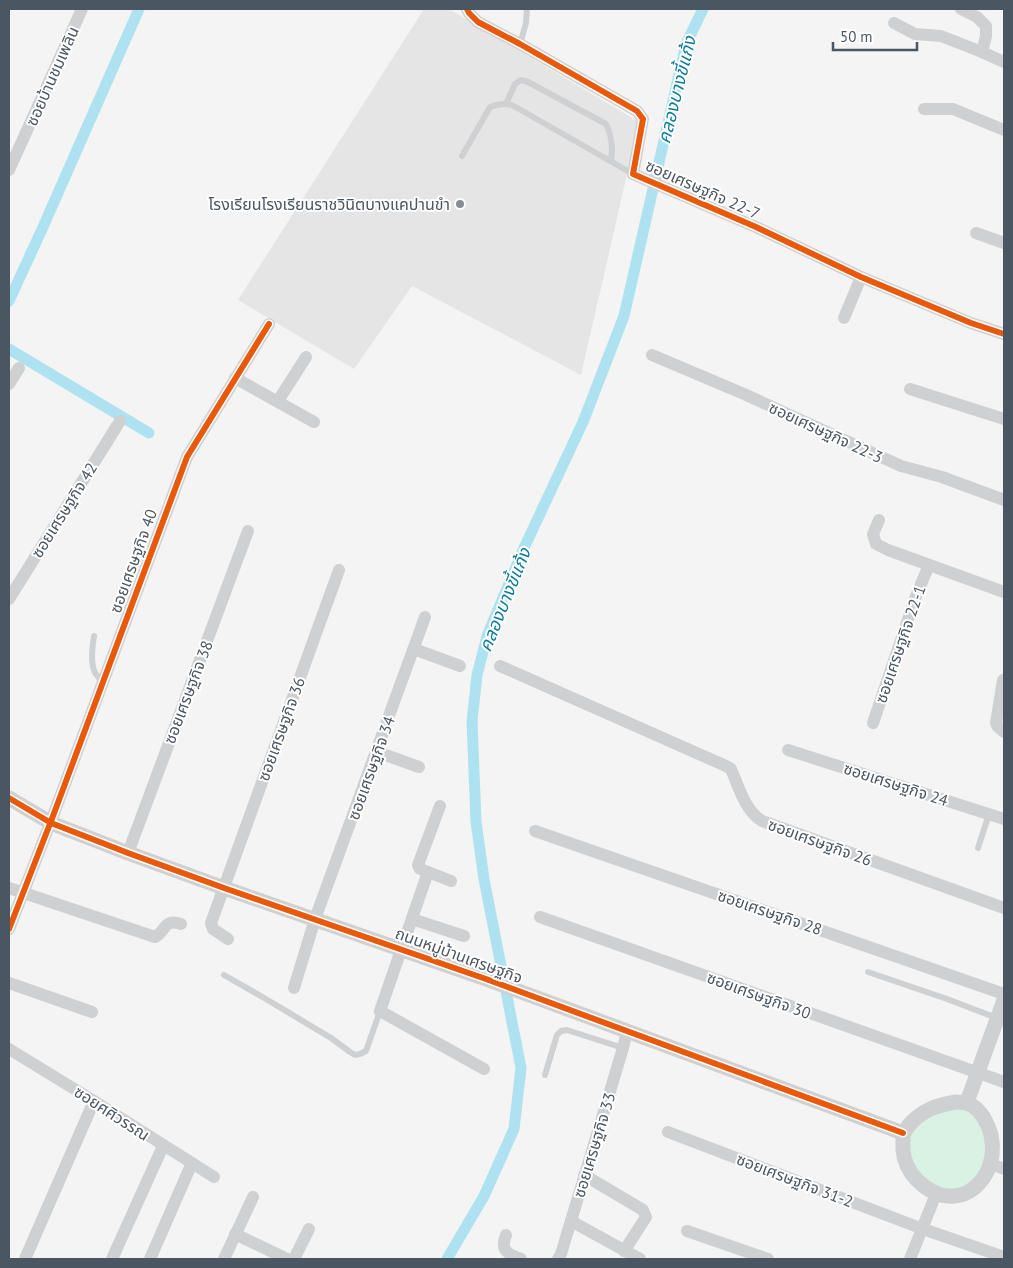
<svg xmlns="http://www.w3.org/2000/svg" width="1013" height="1268" font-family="'PT Sans','Noto Sans Thai',sans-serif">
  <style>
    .education { fill: #e6e5e6 }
    .green { fill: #d9f2e3 }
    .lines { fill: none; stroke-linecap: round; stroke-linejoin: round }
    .canal { stroke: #aee2f0; stroke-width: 11 }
    .service { stroke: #ced0d2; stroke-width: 6 }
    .minor { stroke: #ced0d2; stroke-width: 12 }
    .tertiary { stroke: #ced0d2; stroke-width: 15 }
    .cycleway-casing { stroke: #fff; stroke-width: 9 }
    .cycleway { stroke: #e8590c; stroke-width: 6 }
    .poi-dot { fill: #868d94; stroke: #fff; stroke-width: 2 }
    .labels { text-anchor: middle; stroke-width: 4; stroke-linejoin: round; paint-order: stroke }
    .street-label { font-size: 16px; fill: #4a5661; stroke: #fff }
    .poi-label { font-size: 16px; fill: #4a5661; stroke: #fff; text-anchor: end }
    .water-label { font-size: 18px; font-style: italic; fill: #0c7c9b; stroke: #fff }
  </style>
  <rect width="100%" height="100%" fill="#f4f4f4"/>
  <polygon class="education" points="424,9 449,9 639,122 581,375 412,286 354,369 238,300"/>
  <path class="green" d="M940,1108c37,3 35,2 51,35l-14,37 -25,10 -26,-7 -16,-21v-27l7,-12z"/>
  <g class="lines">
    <g class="canal">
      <polyline points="9,301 43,227 139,9"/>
      <polyline points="9,349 149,433"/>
      <polyline points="447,1259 484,1196 514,1129 521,1068 484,879 476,822 472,721 477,675 487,636 524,548 583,422 624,316 686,44 703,9"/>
    </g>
    <g class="service">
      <polyline points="520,44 526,23 527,9"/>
      <path d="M506,104l9,-20 6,-4 7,2 78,42c6,12 7,24 5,37"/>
      <path d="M462,156l28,-49c8,-3 14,-4 22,-2l121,69"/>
      <path d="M94,636c-2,13 -6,38 9,44"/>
      <polyline points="978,848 989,814"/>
      <polyline points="868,972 947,999 997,1018"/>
      <polyline points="224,975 266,999 331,1038 350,1052 355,1055 360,1054 366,1051 380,1011"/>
      <polyline points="545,1075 557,1035 561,1031 567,1030 623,1048"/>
    </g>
    <g class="minor">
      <polyline points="467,9 469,13 478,22 520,44 637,111 643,119 633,174 756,227 861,277 971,323 1004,334"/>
      <polyline points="961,9 977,17 986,26 986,36 982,52 1004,62"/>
      <polyline points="894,23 915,34 941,36 982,52"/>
      <polyline points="924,109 953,109 1004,130"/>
      <polyline points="9,170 82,9"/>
      <polyline points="976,233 1004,243"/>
      <polyline points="844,318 861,277"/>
      <polyline points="652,355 744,394 901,466 942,477 1004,500"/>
      <polyline points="235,378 314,422"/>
      <polyline points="9,384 19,368"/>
      <polyline points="910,389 1004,419"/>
      <polyline points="278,401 306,357"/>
      <polyline points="879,520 873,534 876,544 888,550 1004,592"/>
      <polyline points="9,599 120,421"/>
      <polyline points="414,649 460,666"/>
      <path d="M500,666l226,100 5,3c8,19 14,41 31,52l242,87"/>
      <polyline points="1003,680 996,723 998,727 1004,732"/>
      <polyline points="873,723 916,596 929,565"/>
      <polyline points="788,750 1004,819"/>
      <polyline points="377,752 419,767"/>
      <polyline points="440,806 418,865 420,869 428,872 380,1011 484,1069"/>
      <polyline points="535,831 1004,994"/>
      <polyline points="128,853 248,531"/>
      <polyline points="428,872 451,881"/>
      <path d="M9,888l146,49c11,-5 8,-19 26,-13"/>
      <polyline points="540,917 1004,1082"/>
      <polyline points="412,919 464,936"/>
      <polyline points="9,929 53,816 187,457 269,324"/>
      <polyline points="228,939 213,929 211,923 339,570"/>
      <polyline points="9,983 92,1012"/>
      <polyline points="294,988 315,919 425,617"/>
      <polyline points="9,1049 94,1101 214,1177"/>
      <polyline points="668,1132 923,1229 1004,1257"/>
      <polyline points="994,1165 1004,1169"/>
      <polyline points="584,1175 643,1210 646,1217 624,1251"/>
      <polyline points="571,1221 640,1259"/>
      <polyline points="687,1231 768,1259"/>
      <polyline points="235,1234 287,1259"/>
      <path d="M506,1235c-6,15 1,19 15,24"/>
      <polyline points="25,1259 94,1101"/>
      <polyline points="112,1259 163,1146"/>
      <polyline points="150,1259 192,1163"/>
      <polyline points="224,1259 253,1197"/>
      <polyline points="294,1259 309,1229"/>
      <polyline points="558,1259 561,1254 623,1048 627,1031"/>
      <polyline points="910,1259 936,1194"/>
    </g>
    <g class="tertiary">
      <polyline points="9,798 51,823 128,853 224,888 486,979 903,1133"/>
      <path d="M956,1102c13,0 20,4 28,16 29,49 -22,107 -67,62 -8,-8 -13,-18 -14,-30 0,-5 0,-10 0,-15 1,-4 4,-7 6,-10 13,-15 28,-20 47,-23z"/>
      <polyline points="967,1102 1004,1000"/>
    </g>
    <defs>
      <g id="cycleway">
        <polyline points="467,9 469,13 478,22 520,44 637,111 643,119 633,174 756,227 861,277 971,323 1004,334"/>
        <polyline points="9,798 51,823 128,853 224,888 486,979 903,1133"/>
        <polyline points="9,929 53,816 187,457 269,324"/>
      </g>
    </defs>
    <use href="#cycleway" class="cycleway-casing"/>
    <use href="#cycleway" class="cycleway"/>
  </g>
  <circle class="poi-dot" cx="460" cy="204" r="5"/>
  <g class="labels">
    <g class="street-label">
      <text transform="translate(52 76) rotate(-66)" y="6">ซอยบ้านชมเพลิน</text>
      <text transform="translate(703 189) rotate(24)" y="6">ซอยเศรษฐกิจ 22-7</text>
      <text transform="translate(826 432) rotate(25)" y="6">ซอยเศรษฐกิจ 22-3</text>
      <text transform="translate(64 510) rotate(-58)" y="6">ซอยเศรษฐกิจ 42</text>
      <text transform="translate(133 561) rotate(-70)" y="6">ซอยเศรษฐกิจ 40</text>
      <text transform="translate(900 644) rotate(-71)" y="6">ซอยเศรษฐกิจ 22-1</text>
      <text transform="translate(188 692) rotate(-69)" y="6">ซอยเศรษฐกิจ 38</text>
      <text transform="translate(281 729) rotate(-70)" y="6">ซอยเศรษฐกิจ 36</text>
      <text transform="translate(371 768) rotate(-70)" y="6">ซอยเศรษฐกิจ 34</text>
      <text transform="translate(896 784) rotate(18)" y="6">ซอยเศรษฐกิจ 24</text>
      <text transform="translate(820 842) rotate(20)" y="6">ซอยเศรษฐกิจ 26</text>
      <text transform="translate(770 912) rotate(19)" y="6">ซอยเศรษฐกิจ 28</text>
      <text transform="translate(459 955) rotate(20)" y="6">ถนนหมู่บ้านเศรษฐกิจ</text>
      <text transform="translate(759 995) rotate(20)" y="6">ซอยเศรษฐกิจ 30</text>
      <text transform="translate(112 1113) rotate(33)" y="6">ซอยศศิวรรณ</text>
      <text transform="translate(594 1145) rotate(-73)" y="6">ซอยเศรษฐกิจ 33</text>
      <text transform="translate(795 1180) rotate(21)" y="6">ซอยเศรษฐกิจ 31-2</text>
    </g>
    <g class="poi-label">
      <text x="450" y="210">โรงเรียนโรงเรียนราชวินิตบางแคปานขำ</text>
    </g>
    <g class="water-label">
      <text transform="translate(677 90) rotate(-76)" y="6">คลองบางขี้แก้ง</text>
      <text transform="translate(505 600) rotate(-68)" y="6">คลองบางขี้แก้ง</text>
    </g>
  </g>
  <rect width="1013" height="1268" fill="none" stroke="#4a5661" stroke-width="20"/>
  <path d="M833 42v8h84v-8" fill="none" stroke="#4a5661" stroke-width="2.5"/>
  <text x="840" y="42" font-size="15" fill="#4a5661" stroke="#ffffff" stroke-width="4" paint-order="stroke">50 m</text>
</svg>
